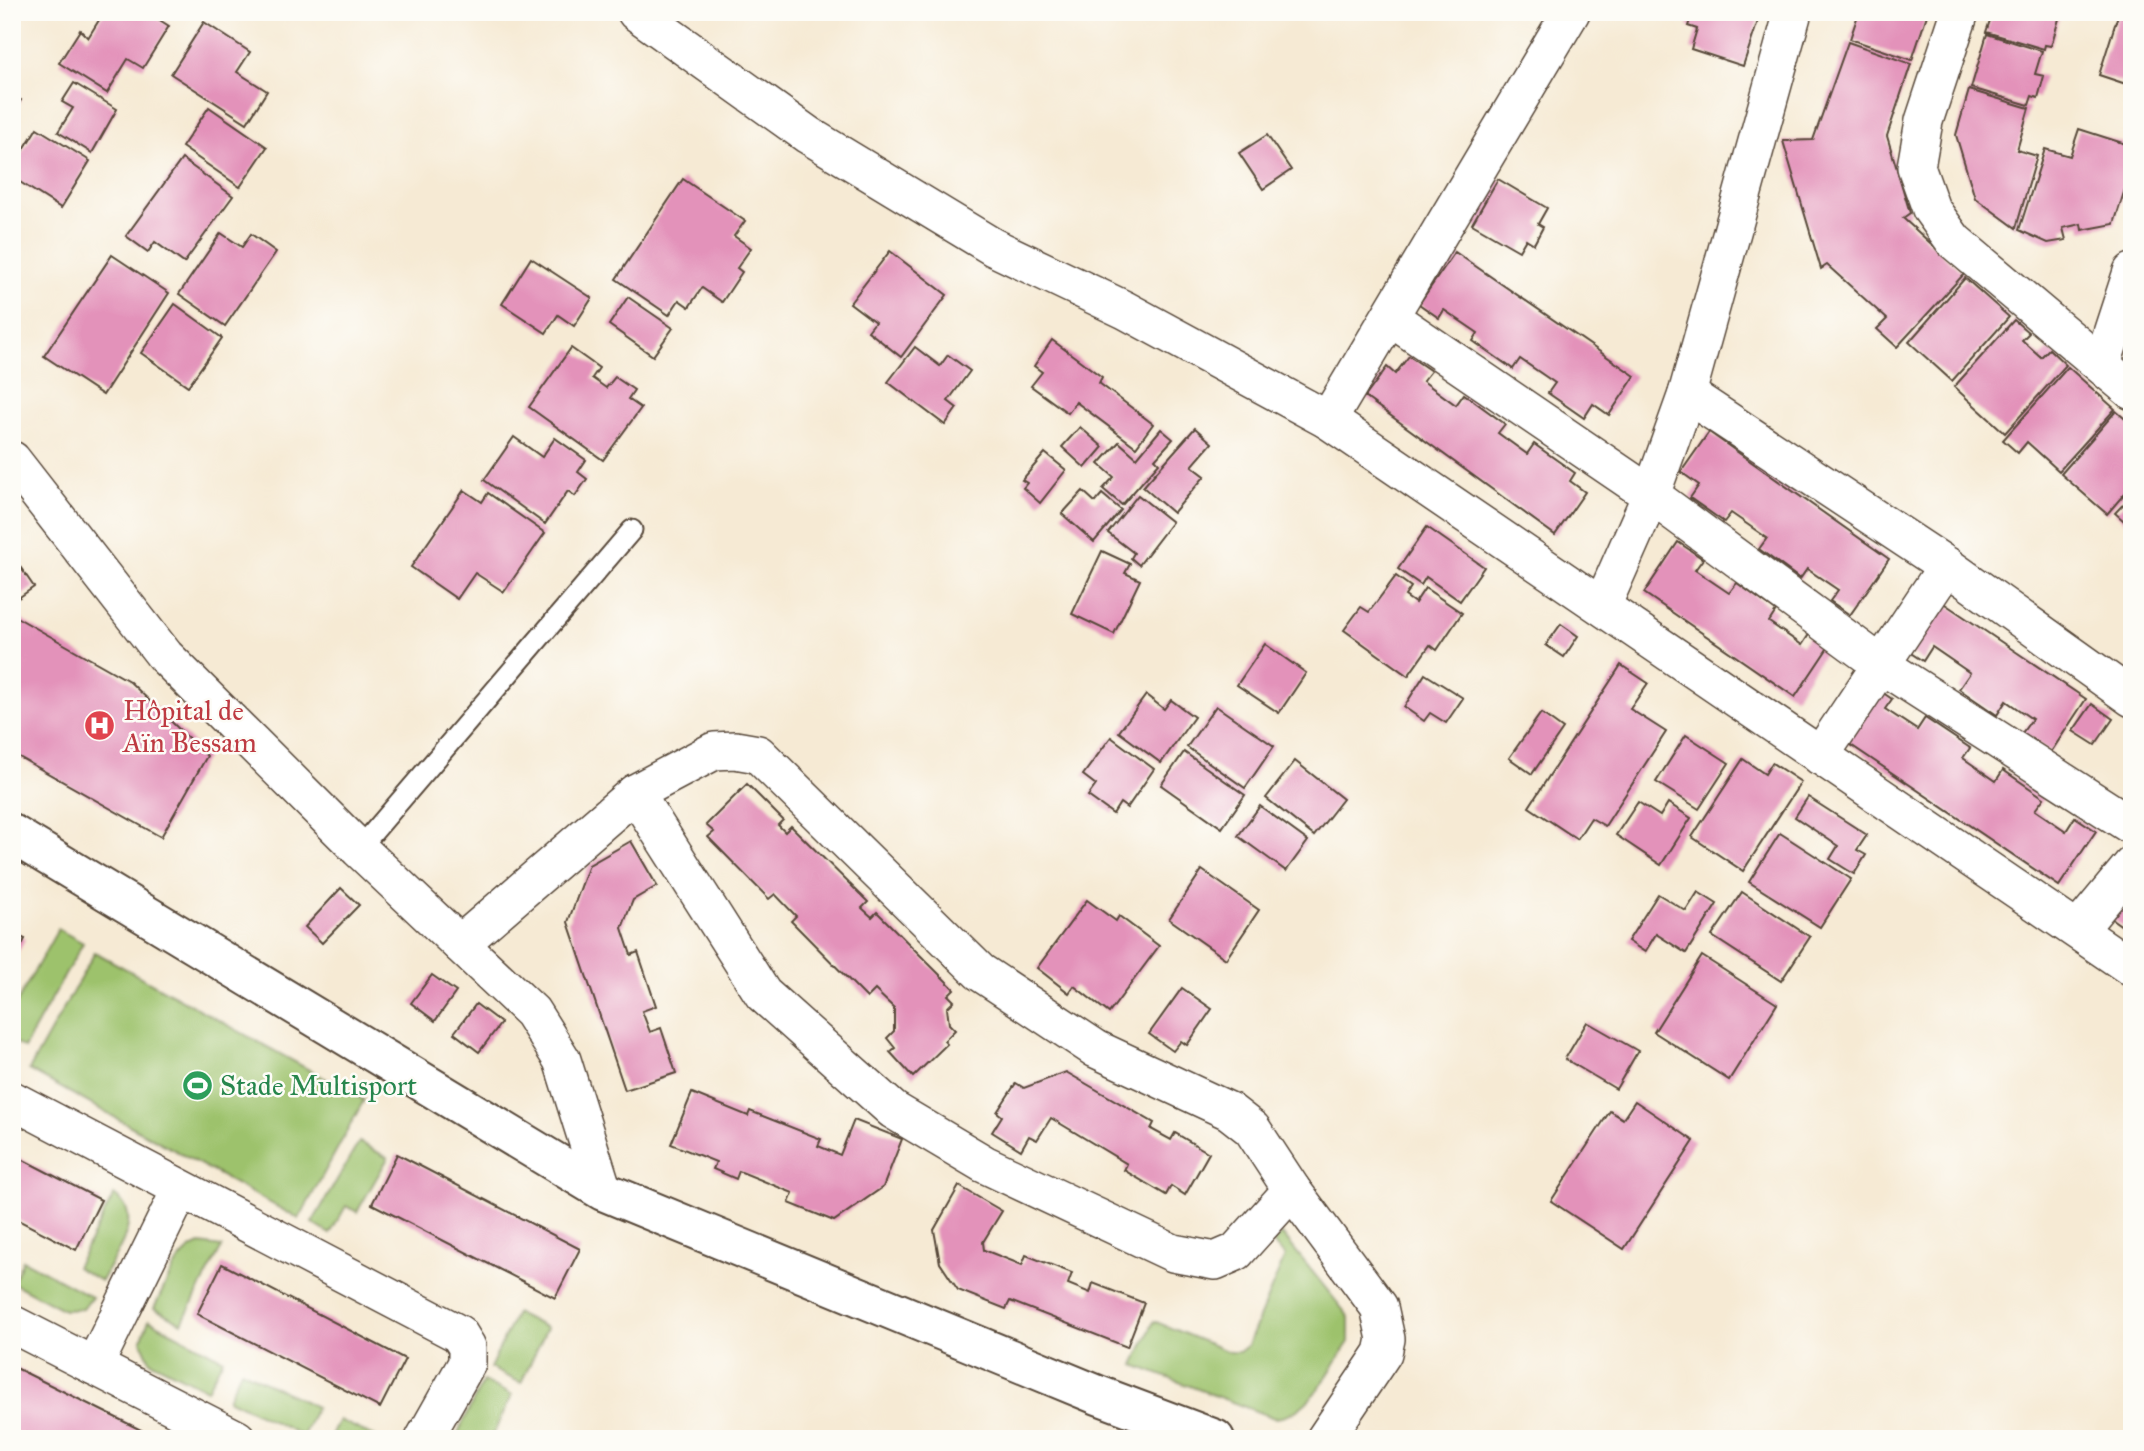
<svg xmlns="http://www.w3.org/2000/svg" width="2144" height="1451" font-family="'IM FELL Great Primer',serif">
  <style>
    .green { fill: #9dc26c; stroke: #6c7645; stroke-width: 2 }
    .building { fill: #e392ba }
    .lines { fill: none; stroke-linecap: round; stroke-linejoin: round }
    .service-casing { stroke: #574739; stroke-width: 23 }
    .minor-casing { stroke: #574739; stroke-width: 40 }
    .primary-casing { stroke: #574739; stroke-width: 42 }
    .service { stroke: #fff; stroke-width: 19 }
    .minor { stroke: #fff; stroke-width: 37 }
    .primary { stroke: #fff; stroke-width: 38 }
    .labels { text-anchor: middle; stroke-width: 5; stroke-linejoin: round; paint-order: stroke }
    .health-label { font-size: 28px; fill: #be3a42; stroke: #fdfcf7; text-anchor: start }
    .leisure-label { font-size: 28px; fill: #27864d; stroke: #fdfcf7; text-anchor: start }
  </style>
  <rect width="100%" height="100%" fill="#fdfcf7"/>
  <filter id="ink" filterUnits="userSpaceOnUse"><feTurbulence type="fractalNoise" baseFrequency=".0143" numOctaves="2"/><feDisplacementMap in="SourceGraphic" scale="14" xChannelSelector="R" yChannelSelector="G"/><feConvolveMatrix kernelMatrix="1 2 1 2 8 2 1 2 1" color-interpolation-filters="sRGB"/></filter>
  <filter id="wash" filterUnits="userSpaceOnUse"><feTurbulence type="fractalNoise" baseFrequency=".00686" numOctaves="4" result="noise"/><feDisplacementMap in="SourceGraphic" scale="28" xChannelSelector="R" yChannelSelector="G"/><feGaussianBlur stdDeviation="1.57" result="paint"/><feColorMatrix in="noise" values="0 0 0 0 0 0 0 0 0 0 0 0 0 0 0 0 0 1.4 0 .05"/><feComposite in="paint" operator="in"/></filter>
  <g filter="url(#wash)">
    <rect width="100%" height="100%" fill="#f6ead4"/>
    <g class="green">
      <polygon points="58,929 83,943 24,1048 12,1041 12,1011"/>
      <polygon points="95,952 364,1100 299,1219 29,1070"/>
      <polygon points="359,1142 388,1158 357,1212 346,1206 330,1234 312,1223"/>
      <path d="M114,1195c33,22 1,59 -13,86l-25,-14z"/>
      <path d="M1282,1234l67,83v25c-20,28 -39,74 -75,76l-140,-53 20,-44 75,31h10l9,-7 37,-89 -12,-13z"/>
      <path d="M200,1244l22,3 -40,76 -28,-15c12,-22 21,-55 46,-64z"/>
      <polygon points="23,1260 92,1297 83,1309 64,1310 13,1283"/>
      <polygon points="516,1313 547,1328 521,1383 490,1368"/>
      <polygon points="149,1320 223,1359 207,1390 150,1361 141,1341"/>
      <polygon points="241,1370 316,1407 303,1436 228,1399"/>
      <polygon points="483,1381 512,1395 491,1439 465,1439 457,1435"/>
      <polygon points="339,1420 380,1439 329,1439"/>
    </g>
    <g id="blocks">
      <g class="building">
        <polygon points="104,12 147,12 169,26 143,68 128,59 107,93 59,63 80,30 88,38"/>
        <polygon points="1693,12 1761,12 1743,66 1691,49 1697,29 1688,26"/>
        <polygon points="1859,12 1928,12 1912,60 1850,39"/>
        <polygon points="1993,12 2061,12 2051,46 2045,45 2044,49 1986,32"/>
        <polygon points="2118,15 2132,19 2132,86 2099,75"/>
        <polygon points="204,22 250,52 237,72 267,91 247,123 171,74"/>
        <polygon points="1987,34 2042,51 2035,74 2044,76 2038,98 2032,96 2029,105 1971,88"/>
        <polygon points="1848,42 1911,64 1887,136 1910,213 1903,218 1964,274 1897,347 1877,329 1887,319 1827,265 1821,269 1783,141 1813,140"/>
        <polygon points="74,83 117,109 92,153 58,132 73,108 62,102"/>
        <polygon points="1969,90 2029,108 2017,150 2037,156 2016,228 1975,198 1956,135"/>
        <polygon points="12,95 21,100 12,114"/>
        <polygon points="209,107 267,147 240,187 182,147"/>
        <polygon points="37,128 90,161 61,208 12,177 12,160 16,162"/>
        <polygon points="2079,129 2132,146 2132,167 2114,224 2082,230 2081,224 2063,228 2066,240 2048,243 2019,230 2045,149 2070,156"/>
        <polygon points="1267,135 1291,170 1263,189 1239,153"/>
        <polygon points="182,159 233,196 184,263 155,242 148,252 126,236"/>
        <polygon points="683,179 745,221 734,236 751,248 737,268 742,272 722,302 702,288 689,307 679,300 669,315 616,279"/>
        <polygon points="1498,179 1547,208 1538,224 1543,227 1534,244 1526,239 1519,251 1472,224"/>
        <polygon points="221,233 242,247 251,234 276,252 225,326 179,294"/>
        <polygon points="890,251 947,295 901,357 868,331 875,322 850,303"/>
        <polygon points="1455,252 1635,376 1609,415 1593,404 1584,418 1548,393 1555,383 1520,359 1513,369 1473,341 1478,333 1444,310 1439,318 1419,304"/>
        <polygon points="112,255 169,293 103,395 44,356"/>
        <polygon points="531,258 592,298 574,326 558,315 546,333 502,304"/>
        <polygon points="1965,278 2009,317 1952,381 1909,342"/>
        <polygon points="628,297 673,328 653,356 609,325"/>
        <polygon points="175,304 222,338 188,386 141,353"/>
        <polygon points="2014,320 2029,333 2022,340 2041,357 2049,349 2066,365 2005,433 1954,387"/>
        <polygon points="1052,340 1102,377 1099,383 1153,424 1136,447 1076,402 1068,413 1031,386 1042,372 1034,366"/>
        <polygon points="915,347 940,366 948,355 970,371 948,401 957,408 945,425 888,382"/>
        <polygon points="571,348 599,368 592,378 606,388 615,377 634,390 628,399 641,408 603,460 529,407"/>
        <polygon points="1409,356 1431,371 1423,381 1456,405 1464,394 1505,424 1498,433 1527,454 1534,444 1575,473 1570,481 1585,492 1555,535 1365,397 1387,367 1395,374"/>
        <polygon points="2068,367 2115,409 2059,471 2027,442 2018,453 2003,440"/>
        <polygon points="2116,411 2132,425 2132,485 2107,514 2061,474"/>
        <polygon points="1080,427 1103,447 1085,468 1062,447"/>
        <polygon points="1195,428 1212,443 1192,466 1205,476 1173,513 1143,487"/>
        <polygon points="1161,429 1173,439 1155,459 1159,463 1122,505 1103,489 1114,477 1099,464 1119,442 1137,458"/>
        <polygon points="1709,432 1889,559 1850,615 1830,601 1838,590 1807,569 1800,579 1759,549 1767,538 1731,513 1724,522 1690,498 1699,485 1681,472"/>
        <polygon points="514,437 542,457 555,438 586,460 578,472 587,479 575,496 568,491 545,524 484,480"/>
        <polygon points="1045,453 1066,470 1040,503 1023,488 1027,483 1022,480"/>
        <polygon points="464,490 482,502 488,493 545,533 504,592 475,573 457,599 411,567"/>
        <polygon points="1083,491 1095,502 1102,494 1121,510 1094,542 1062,514"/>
        <polygon points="1138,495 1172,522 1139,565 1131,558 1134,553 1108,533"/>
        <polygon points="2132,495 2132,528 2115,513"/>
        <polygon points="1427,527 1484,567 1460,601 1426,577 1421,585 1398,569"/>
        <polygon points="1678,542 1703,559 1695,570 1729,593 1737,583 1776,611 1769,622 1802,645 1810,633 1829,646 1795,697 1644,593"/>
        <polygon points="1102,551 1130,564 1125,573 1140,580 1114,634 1072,614"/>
        <polygon points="12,555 34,587 14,601 12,599"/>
        <polygon points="1396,576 1411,587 1405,596 1415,603 1425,588 1462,613 1437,650 1430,645 1408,676 1344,630 1361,607 1369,612"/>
        <polygon points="1936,598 2086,699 2051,752 2022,733 2032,719 2006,701 1997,715 1959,689 1970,673 1932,647 1923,661 1903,648"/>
        <polygon points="18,618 129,681 207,756 161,837 12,753 12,629"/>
        <polygon points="1561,624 1578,636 1564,657 1546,645"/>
        <polygon points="1265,644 1306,673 1279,713 1237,685"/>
        <polygon points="1621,665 1648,683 1630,709 1666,732 1605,826 1591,818 1577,839 1529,807"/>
        <polygon points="1425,674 1463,698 1446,723 1430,713 1424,721 1404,707"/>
        <polygon points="1876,688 1892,699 1885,709 1917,730 1925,718 1970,748 1963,758 1996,781 2003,770 2044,798 2035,810 2066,831 2075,817 2096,831 2059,886 1842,739"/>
        <polygon points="1146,695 1164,709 1171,700 1194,717 1161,763 1119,732"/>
        <polygon points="2092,704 2113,719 2095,745 2073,731"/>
        <polygon points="1216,706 1274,746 1245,788 1187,747"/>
        <polygon points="1541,713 1563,729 1532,774 1509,758"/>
        <polygon points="1686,735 1729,763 1699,809 1656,782"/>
        <polygon points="1111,737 1154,769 1127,808 1120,803 1113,814 1088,796 1096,785 1083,775"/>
        <polygon points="1184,752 1245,795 1222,828 1161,785"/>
        <polygon points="1743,759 1765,774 1772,763 1801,782 1743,871 1692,837"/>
        <polygon points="1295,761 1343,799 1314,836 1266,798"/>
        <polygon points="747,784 783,820 778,825 785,832 791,826 868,902 862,908 872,917 877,912 954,989 948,995 954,1001 947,1008 949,1024 955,1030 944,1041 947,1044 913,1077 890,1052 895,1048 887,1038 894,1031 894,1008 875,990 867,998 791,921 796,916 775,894 769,899 708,837 714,832 706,825"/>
        <polygon points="1808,797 1867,835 1857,850 1866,855 1854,874 1830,859 1838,846 1795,817"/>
        <polygon points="1638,802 1660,816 1668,803 1691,818 1661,865 1616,835"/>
        <polygon points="1260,806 1308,841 1286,871 1238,836"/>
        <polygon points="1780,833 1851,879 1820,927 1749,882"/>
        <polygon points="631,841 657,886 633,900 622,928 631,955 638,952 656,1006 642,1011 650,1032 661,1028 676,1073 625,1090 568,922 589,865"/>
        <polygon points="1202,870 1259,910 1226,959 1169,919"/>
        <polygon points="341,888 359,905 322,943 305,927"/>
        <polygon points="2132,890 2132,933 2112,919"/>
        <polygon points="1698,892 1717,904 1686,953 1656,934 1645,952 1628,941 1658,894 1686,911"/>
        <polygon points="1742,892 1810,937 1781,981 1712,936"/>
        <polygon points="1087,900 1116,921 1119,916 1159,946 1109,1013 1074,986 1069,993 1037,968"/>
        <polygon points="12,933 25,939 12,964"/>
        <polygon points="1702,956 1777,1004 1729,1080 1654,1032"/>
        <polygon points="432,975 456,992 435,1021 411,1003"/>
        <polygon points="1182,988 1212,1009 1187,1045 1181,1041 1173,1051 1149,1034"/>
        <polygon points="476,1004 501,1023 479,1052 454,1033"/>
        <polygon points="1587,1022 1638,1051 1616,1089 1565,1059"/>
        <polygon points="1066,1072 1154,1123 1151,1129 1171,1140 1175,1133 1209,1153 1185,1195 1171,1186 1166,1195 1124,1170 1127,1164 1051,1118 1037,1140 1029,1136 1021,1150 992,1132 1002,1116 997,1112 1016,1083 1024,1088"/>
        <polygon points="692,1093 748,1116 750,1111 821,1139 818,1146 840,1155 854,1120 902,1139 883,1187 834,1221 789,1203 793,1193 739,1171 736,1179 713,1169 716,1162 671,1144"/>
        <polygon points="1635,1101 1694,1141 1624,1249 1551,1201 1610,1111 1623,1119"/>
        <polygon points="12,1154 101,1200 76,1250 12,1217"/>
        <polygon points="397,1154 580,1249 555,1298 372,1204"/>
        <polygon points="959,1186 1002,1211 983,1242 984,1250 1022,1265 1026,1255 1072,1273 1068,1284 1090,1293 1093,1283 1144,1303 1127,1347 1010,1301 1006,1309 958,1290 940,1263 934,1230"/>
        <polygon points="222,1264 405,1359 380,1408 197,1314"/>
        <polygon points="12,1366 159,1439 29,1439 12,1430"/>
      </g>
    </g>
  </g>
  <g filter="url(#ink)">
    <use href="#blocks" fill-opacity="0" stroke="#574739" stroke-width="2"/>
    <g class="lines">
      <defs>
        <polyline id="service" points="359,849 632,530"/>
        <g id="minor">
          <polyline points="636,12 808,135 993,247 1125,310 1328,420 2132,968"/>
          <polyline points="1960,12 1924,121 1916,167 1931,209 1954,241 2132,391"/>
          <polyline points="1391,318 1651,495 1883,666 2132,826"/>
          <polyline points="2102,364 2132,272"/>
          <polyline points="1687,394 1947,566 2132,698"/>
          <polyline points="1328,420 1571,12"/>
          <polyline points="12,460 165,656 359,849 532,1012 562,1060 603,1191"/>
          <polyline points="1602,606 1651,495 1687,394 1793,12"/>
          <polyline points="1820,756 1947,566"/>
          <polyline points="635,793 763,994 893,1110 984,1164 1173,1253 1215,1261 1236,1252 1292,1190"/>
          <polyline points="2078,930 2132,865"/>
          <polyline points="460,944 635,793 714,751 735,750 758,754 980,972 1096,1049 1229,1111 1252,1129 1292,1190 1379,1307 1386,1339 1383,1353 1325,1439"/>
          <polyline points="12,1100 459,1334 467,1347 467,1363 424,1439"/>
          <polyline points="12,1324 237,1439"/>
          <polyline points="94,1366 181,1189"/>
        </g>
        <polyline id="primary" points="12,834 603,1191 1098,1395 1215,1439"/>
      </defs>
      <use href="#service" class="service-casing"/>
      <use href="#minor" class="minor-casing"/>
      <use href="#primary" class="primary-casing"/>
      <use href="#service" class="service"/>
      <use href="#minor" class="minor"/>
      <use href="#primary" class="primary"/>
    </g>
  </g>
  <defs>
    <symbol id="hospital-disc" viewBox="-11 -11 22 22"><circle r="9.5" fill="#e0444e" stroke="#fdfcf7"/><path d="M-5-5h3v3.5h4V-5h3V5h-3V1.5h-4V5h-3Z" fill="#fff"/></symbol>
    <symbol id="stadium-disc" viewBox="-11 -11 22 22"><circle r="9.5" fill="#2e9e5b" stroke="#fdfcf7"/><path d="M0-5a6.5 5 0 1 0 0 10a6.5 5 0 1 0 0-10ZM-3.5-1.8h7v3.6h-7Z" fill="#fff"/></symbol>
  </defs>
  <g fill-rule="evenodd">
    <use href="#hospital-disc" x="82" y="708" width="35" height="35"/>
    <use href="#stadium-disc" x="180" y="1068" width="35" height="35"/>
  </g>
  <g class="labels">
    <g class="health-label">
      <text x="123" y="720">Hôpital de<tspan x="123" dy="32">Aïn Bessam</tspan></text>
    </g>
    <g class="leisure-label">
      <text x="220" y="1095">Stade Multisport</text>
    </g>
  </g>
  <rect width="2144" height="1451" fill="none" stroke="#fdfcf7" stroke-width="42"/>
</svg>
